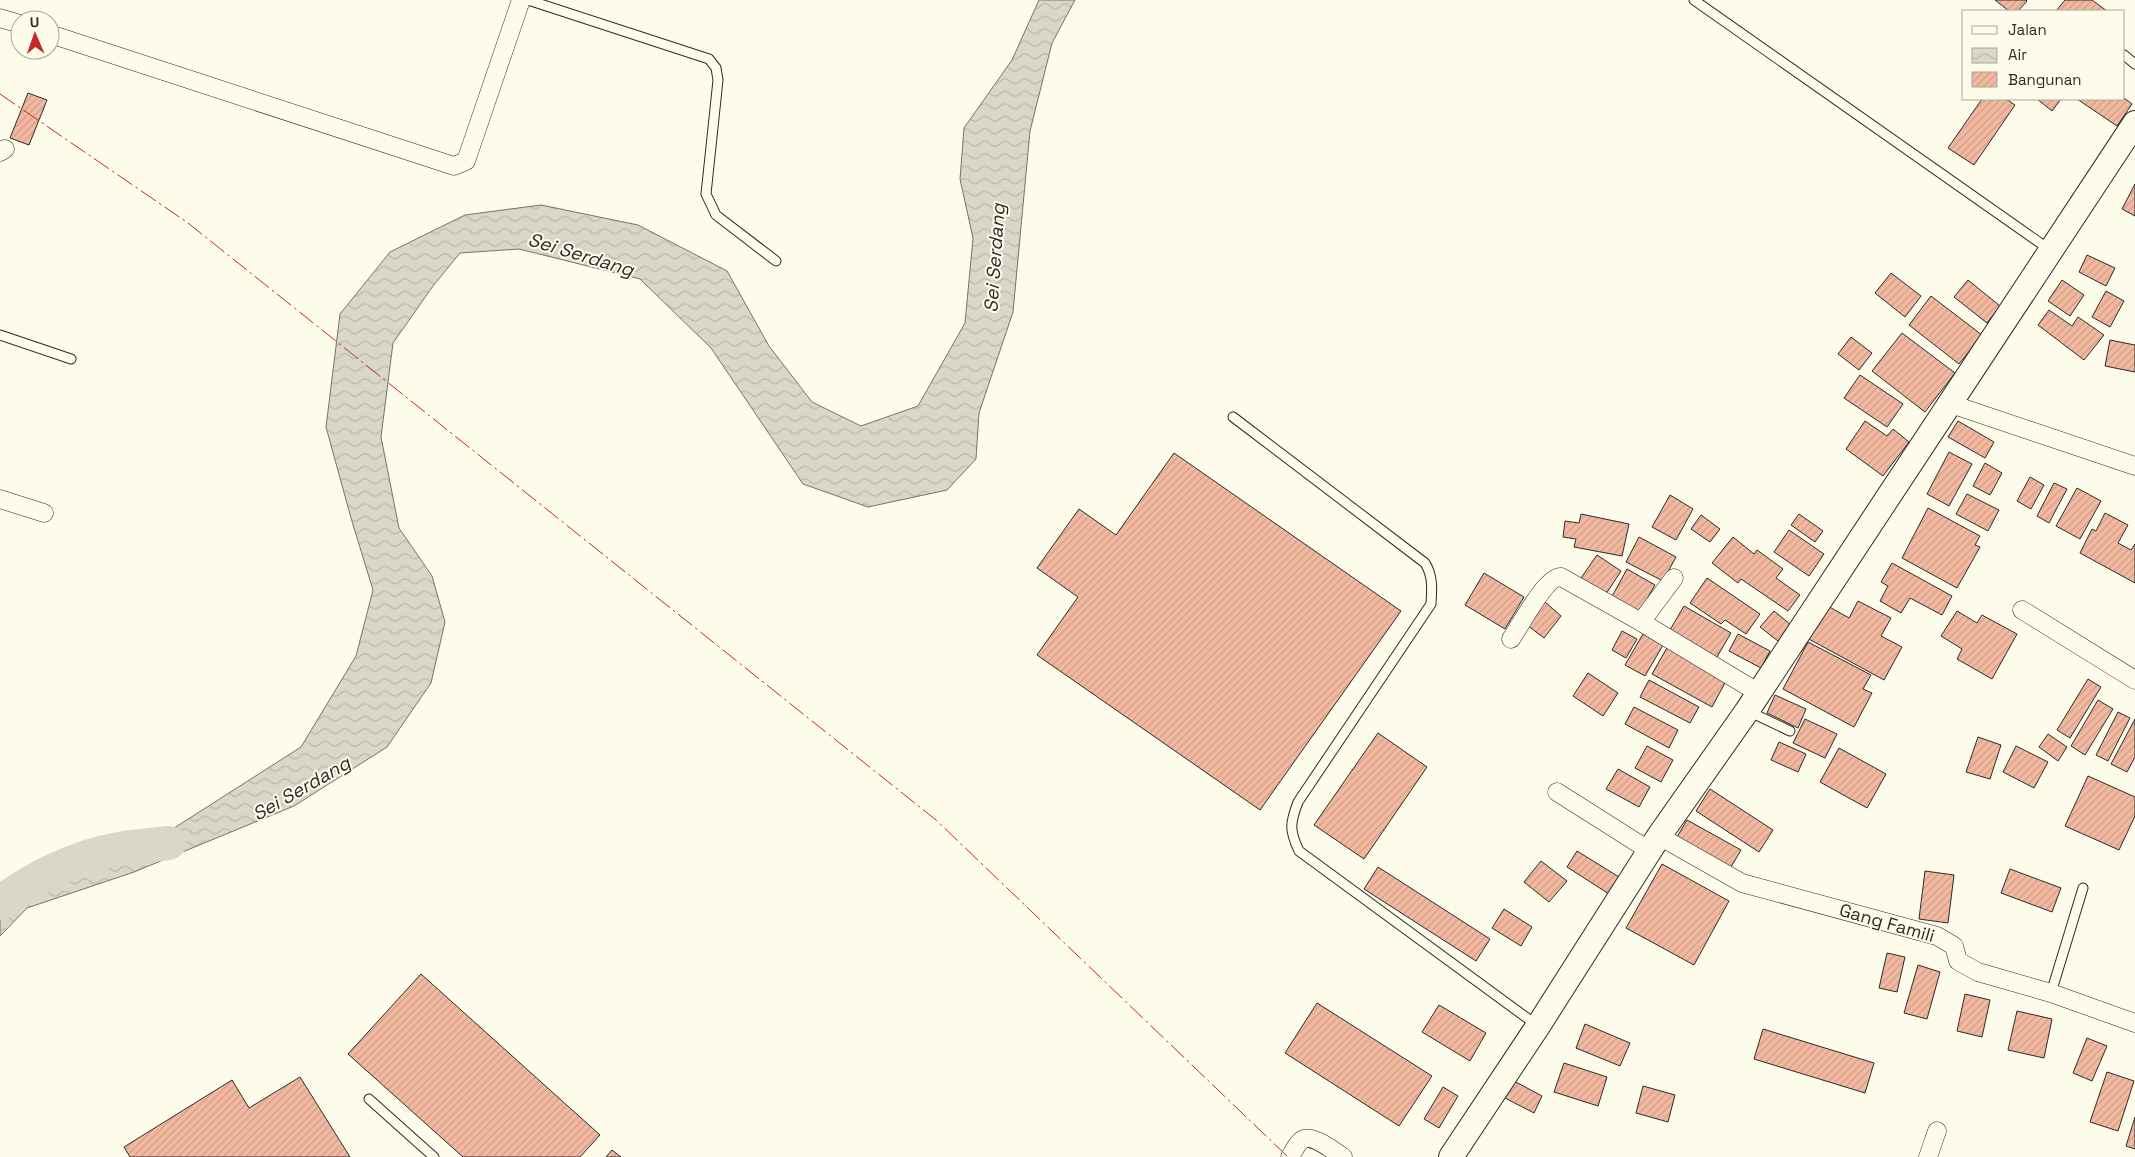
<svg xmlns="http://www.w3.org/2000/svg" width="2135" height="1157" font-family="'Space Grotesk',sans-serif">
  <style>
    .water { fill: url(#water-waves); stroke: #74746e }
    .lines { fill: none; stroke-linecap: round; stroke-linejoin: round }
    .river { stroke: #d8d7c9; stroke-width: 34 }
    .building { fill: url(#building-hatch); stroke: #2b2b2b }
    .lane-casing { stroke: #2b2b2b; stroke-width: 11 }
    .street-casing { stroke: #2b2b2b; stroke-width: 19 }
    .secondary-casing { stroke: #2b2b2b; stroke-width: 26 }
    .lane { stroke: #fdfbea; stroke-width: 9 }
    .street { stroke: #fdfbea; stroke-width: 18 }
    .secondary { stroke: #fdfbea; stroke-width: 24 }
    .power { stroke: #c62828; stroke-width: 1; stroke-dasharray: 18 4 2.5 4; stroke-linecap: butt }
    .labels { text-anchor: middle; stroke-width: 4; stroke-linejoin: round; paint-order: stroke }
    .street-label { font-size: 18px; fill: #2b2b2b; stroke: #fdfbea }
    .water-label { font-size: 19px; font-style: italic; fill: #2b2b2b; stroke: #fdfbea }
  </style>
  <defs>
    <pattern id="water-waves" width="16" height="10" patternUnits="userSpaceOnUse" patternTransform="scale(1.25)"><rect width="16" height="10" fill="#d8d7c9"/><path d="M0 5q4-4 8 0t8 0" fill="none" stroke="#bab9ad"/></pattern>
    <pattern id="building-hatch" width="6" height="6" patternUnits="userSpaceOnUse" patternTransform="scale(1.25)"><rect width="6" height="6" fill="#f2b8a0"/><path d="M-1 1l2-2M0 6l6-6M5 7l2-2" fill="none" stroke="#d09e8a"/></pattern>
  </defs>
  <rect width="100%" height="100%" fill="#fdfbea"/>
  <polygon class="water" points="1039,0 1075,0 1052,43 1030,131 1013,312 979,413 976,459 947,490 868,507 803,484 711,348 640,279 519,249 460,253 433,286 393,343 381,437 399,528 432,576 445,622 431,683 387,747 294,806 134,872 27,908 0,936 0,896 171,830 301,747 356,656 373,590 351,518 326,427 340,314 390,252 465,215 541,205 638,225 727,271 769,346 812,402 861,426 918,406 965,323 973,238 960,179 964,128 1012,60"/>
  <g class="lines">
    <path class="river" d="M0,903c33,-25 77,-47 119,-54 16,-3 33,-4 50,-6"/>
  </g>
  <g class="building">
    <polygon points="1995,0 2026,0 2027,1 2018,11 2009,11"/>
    <polygon points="2065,0 2092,0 2107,11 2056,11"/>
    <polygon points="28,93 47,100 29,145 10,138"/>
    <polygon points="2124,98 2132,104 2117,126 2077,99"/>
    <polygon points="1982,99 2006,99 2015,105 1974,165 1948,148"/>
    <polygon points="2037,99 2061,99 2052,111"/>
    <polygon points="2135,184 2135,216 2122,209"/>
    <polygon points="2087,255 2115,268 2106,286 2079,272"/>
    <polygon points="1891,273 1921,296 1905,317 1875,293"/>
    <polygon points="1968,280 2000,306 1987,323 1954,297"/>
    <polygon points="2062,280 2084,295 2070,316 2048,301"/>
    <polygon points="2106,291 2124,301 2110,327 2092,317"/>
    <polygon points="1931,296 1982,335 1959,364 1909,325"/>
    <polygon points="2049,310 2072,326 2078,317 2104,335 2084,360 2038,325"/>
    <polygon points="1902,333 1955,373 1925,412 1872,371"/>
    <polygon points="1851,337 1872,353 1859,370 1838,354"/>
    <polygon points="2110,340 2135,345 2135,372 2105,366"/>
    <polygon points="1860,375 1903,404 1887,427 1844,398"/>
    <polygon points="1865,421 1887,436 1893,429 1909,442 1883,476 1846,449"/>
    <polygon points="1958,421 1994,442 1985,458 1948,437"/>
    <polygon points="1949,452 1972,464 1949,506 1927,494"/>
    <polygon points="1174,453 1401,611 1260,810 1037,655 1078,597 1037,568 1079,509 1116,535"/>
    <polygon points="1985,463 2002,473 1990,495 1973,486"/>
    <polygon points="2030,477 2044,485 2031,509 2017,501"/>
    <polygon points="2054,483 2067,489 2049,523 2037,516"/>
    <polygon points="2077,488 2101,501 2080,539 2056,526"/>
    <polygon points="1967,494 1999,510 1988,531 1956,514"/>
    <polygon points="1670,495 1693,509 1676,540 1652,527"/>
    <polygon points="1928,508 1980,536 1975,545 1980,547 1957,588 1902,558"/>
    <polygon points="2105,513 2128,525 2118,543 2131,550 2135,544 2135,583 2080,553 2092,529 2096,531"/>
    <polygon points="1581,514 1629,524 1622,556 1574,547 1576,539 1563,537 1565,521 1579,523"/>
    <polygon points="1799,514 1823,531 1815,542 1791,525"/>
    <polygon points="1701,515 1720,529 1710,542 1691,529"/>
    <polygon points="1789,530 1824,554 1809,576 1774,552"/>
    <polygon points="1639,537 1676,557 1663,581 1626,562"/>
    <polygon points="1733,537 1754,554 1757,550 1783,569 1776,578 1800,595 1788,611 1741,579 1738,583 1712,563"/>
    <polygon points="1597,555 1621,571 1606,594 1581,578"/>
    <polygon points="1892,563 1952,596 1942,615 1910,598 1901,613 1880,601 1888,586 1881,582"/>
    <polygon points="1627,569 1655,585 1638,615 1610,600"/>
    <polygon points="1484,573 1524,597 1505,629 1465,605"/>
    <polygon points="1707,578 1760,614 1746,634 1725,620 1721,624 1690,603"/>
    <polygon points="1858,601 1891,618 1881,636 1902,647 1884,680 1807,638 1826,605 1849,618"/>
    <polygon points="1545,602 1561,616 1544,638 1527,625"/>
    <polygon points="1684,606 1731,633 1714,662 1667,635"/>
    <polygon points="1774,611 1791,625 1778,641 1760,627"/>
    <polygon points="1957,611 1977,623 1982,615 2017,634 1992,679 1957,659 1962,649 1941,636"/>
    <polygon points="1622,631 1637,639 1626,658 1612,650"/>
    <polygon points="1643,634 1663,645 1645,676 1625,665"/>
    <polygon points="1738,634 1770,651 1761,668 1729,651"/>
    <polygon points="1808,642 1871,675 1863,689 1872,693 1854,727 1783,689"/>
    <polygon points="1668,646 1727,679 1712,707 1652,674"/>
    <polygon points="1588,673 1618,693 1603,716 1573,696"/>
    <polygon points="2088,679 2101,687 2070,738 2057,730"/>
    <polygon points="1649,680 1699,707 1690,723 1640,697"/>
    <polygon points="1775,695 1806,709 1798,728 1767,713"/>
    <polygon points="2098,700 2113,709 2085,755 2071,746"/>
    <polygon points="1634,707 1678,730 1669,748 1625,724"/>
    <polygon points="2118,712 2130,718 2108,761 2096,755"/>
    <polygon points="1805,719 1837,734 1825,758 1793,743"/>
    <polygon points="2135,719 2135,757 2127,772 2111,764"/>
    <polygon points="1378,733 1427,767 1364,859 1314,825"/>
    <polygon points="2048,734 2067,747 2058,761 2039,747"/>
    <polygon points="1978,737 2001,745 1990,779 1966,772"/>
    <polygon points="1779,742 1806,754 1798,772 1771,760"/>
    <polygon points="1647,746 1673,760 1661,782 1635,768"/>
    <polygon points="2016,746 2048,762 2034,788 2003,772"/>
    <polygon points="1839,748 1886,774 1867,808 1820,782"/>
    <polygon points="1618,769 1650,787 1639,807 1606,789"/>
    <polygon points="2088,776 2135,797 2135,816 2119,850 2065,826"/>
    <polygon points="1710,789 1773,830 1759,852 1696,811"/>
    <polygon points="1687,820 1741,850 1731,867 1677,837"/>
    <polygon points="1577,851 1619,877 1609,894 1567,867"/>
    <polygon points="1541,861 1567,881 1549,902 1524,882"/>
    <polygon points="1662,864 1729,901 1694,965 1626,928"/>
    <polygon points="1378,867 1490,939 1476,961 1364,889"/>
    <polygon points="2010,869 2061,888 2052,912 2001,893"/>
    <polygon points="1925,871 1954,875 1948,923 1919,919"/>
    <polygon points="1504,909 1532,927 1521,946 1492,928"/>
    <polygon points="1887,953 1905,957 1897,992 1879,988"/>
    <polygon points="1918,965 1940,972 1927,1019 1904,1013"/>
    <polygon points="421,974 600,1135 580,1157 463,1157 348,1054"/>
    <polygon points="1965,994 1990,1000 1982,1037 1957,1031"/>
    <polygon points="1317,1003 1432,1076 1399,1126 1285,1053"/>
    <polygon points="1439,1005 1486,1033 1470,1061 1422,1032"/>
    <polygon points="2017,1011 2052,1019 2044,1058 2008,1050"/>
    <polygon points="1585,1024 1630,1043 1620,1066 1576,1048"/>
    <polygon points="1763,1029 1874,1063 1865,1093 1754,1059"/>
    <polygon points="2087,1038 2107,1046 2092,1081 2073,1073"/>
    <polygon points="1564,1063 1607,1077 1598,1106 1554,1092"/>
    <polygon points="2107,1072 2134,1081 2118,1131 2090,1122"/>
    <polygon points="300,1077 350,1157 130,1157 124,1147 232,1080 249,1108"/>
    <polygon points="1514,1081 1542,1096 1534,1113 1505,1098"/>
    <polygon points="1643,1086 1675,1095 1668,1122 1636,1113"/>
    <polygon points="1443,1087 1458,1096 1439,1128 1424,1119"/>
    <polygon points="2135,1117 2135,1149 2126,1146"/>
    <polygon points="612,1150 621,1157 606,1157"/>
  </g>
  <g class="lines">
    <defs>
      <g id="lane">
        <polyline points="528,0 709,59 716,68 718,80 706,194 716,215 776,261"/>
        <polyline points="1694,0 2050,250"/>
        <polyline points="2124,55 2135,64"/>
        <polyline points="0,335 71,359"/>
        <path d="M1233,417l192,146c8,13 7,25 6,41l-133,198c-8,21 -9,28 1,49l239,175"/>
        <polyline points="1748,711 1790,731"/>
        <polyline points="2051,993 2083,888"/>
        <polyline points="369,1099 434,1157"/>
      </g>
      <g id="street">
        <polyline points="0,18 20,24"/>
        <polyline points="50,34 454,166 466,161 521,0"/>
        <polyline points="0,152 5,149"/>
        <polyline points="1951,404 2135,466"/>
        <polyline points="0,499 44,513"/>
        <polyline points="2022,610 2135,680"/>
        <polyline points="1641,622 1674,578"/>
        <path d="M1511,639c9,-13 35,-63 50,-62l80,45 118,71"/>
        <polyline points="1557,792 1650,851"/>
        <polyline points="1659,836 1742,883 1937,936 1954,946 1958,961 1978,972 2051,993 2135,1023"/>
        <path d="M1290,1157c3,-5 7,-14 12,-17 10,-7 33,12 41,17"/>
        <polyline points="1928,1157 1937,1131"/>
      </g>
      <polyline id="secondary" points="1451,1157 1538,1026 1659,836 1747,711 2135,123"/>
    </defs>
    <use href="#lane" class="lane-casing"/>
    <use href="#street" class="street-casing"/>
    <use href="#secondary" class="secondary-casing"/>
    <use href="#lane" class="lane"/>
    <use href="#street" class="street"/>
    <use href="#secondary" class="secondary"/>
    <polyline class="power" points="0,94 188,223 936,820 1288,1157"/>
  </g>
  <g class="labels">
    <g class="street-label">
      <text transform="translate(1887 923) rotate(16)" y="6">Gang Famili</text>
    </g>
    <g class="water-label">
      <text transform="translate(581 254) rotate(17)" y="7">Sei Serdang</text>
      <text transform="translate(994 258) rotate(-86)" y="7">Sei Serdang</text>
      <text transform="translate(301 788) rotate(-30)" y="7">Sei Serdang</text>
    </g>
  </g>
  <rect x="1962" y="10" width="162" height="90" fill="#fdfbea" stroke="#a9a89e"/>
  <rect x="1972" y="26" width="25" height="8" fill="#fdfbea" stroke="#a9a89e"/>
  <text x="2008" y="35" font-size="15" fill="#2b2b2b">Jalan</text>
  <rect x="1972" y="48" width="25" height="15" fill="url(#water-waves)" stroke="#a9a89e"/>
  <text x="2008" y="60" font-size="15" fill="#2b2b2b">Air</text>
  <rect x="1972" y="72" width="25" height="15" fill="url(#building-hatch)" stroke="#a9a89e"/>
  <text x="2008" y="85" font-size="15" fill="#2b2b2b">Bangunan</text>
  <g transform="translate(35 35) rotate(358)"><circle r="24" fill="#fdfbea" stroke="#a9a89e"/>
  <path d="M0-4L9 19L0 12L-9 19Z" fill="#c62828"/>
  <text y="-8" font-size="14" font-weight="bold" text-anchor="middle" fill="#2b2b2b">U</text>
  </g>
</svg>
